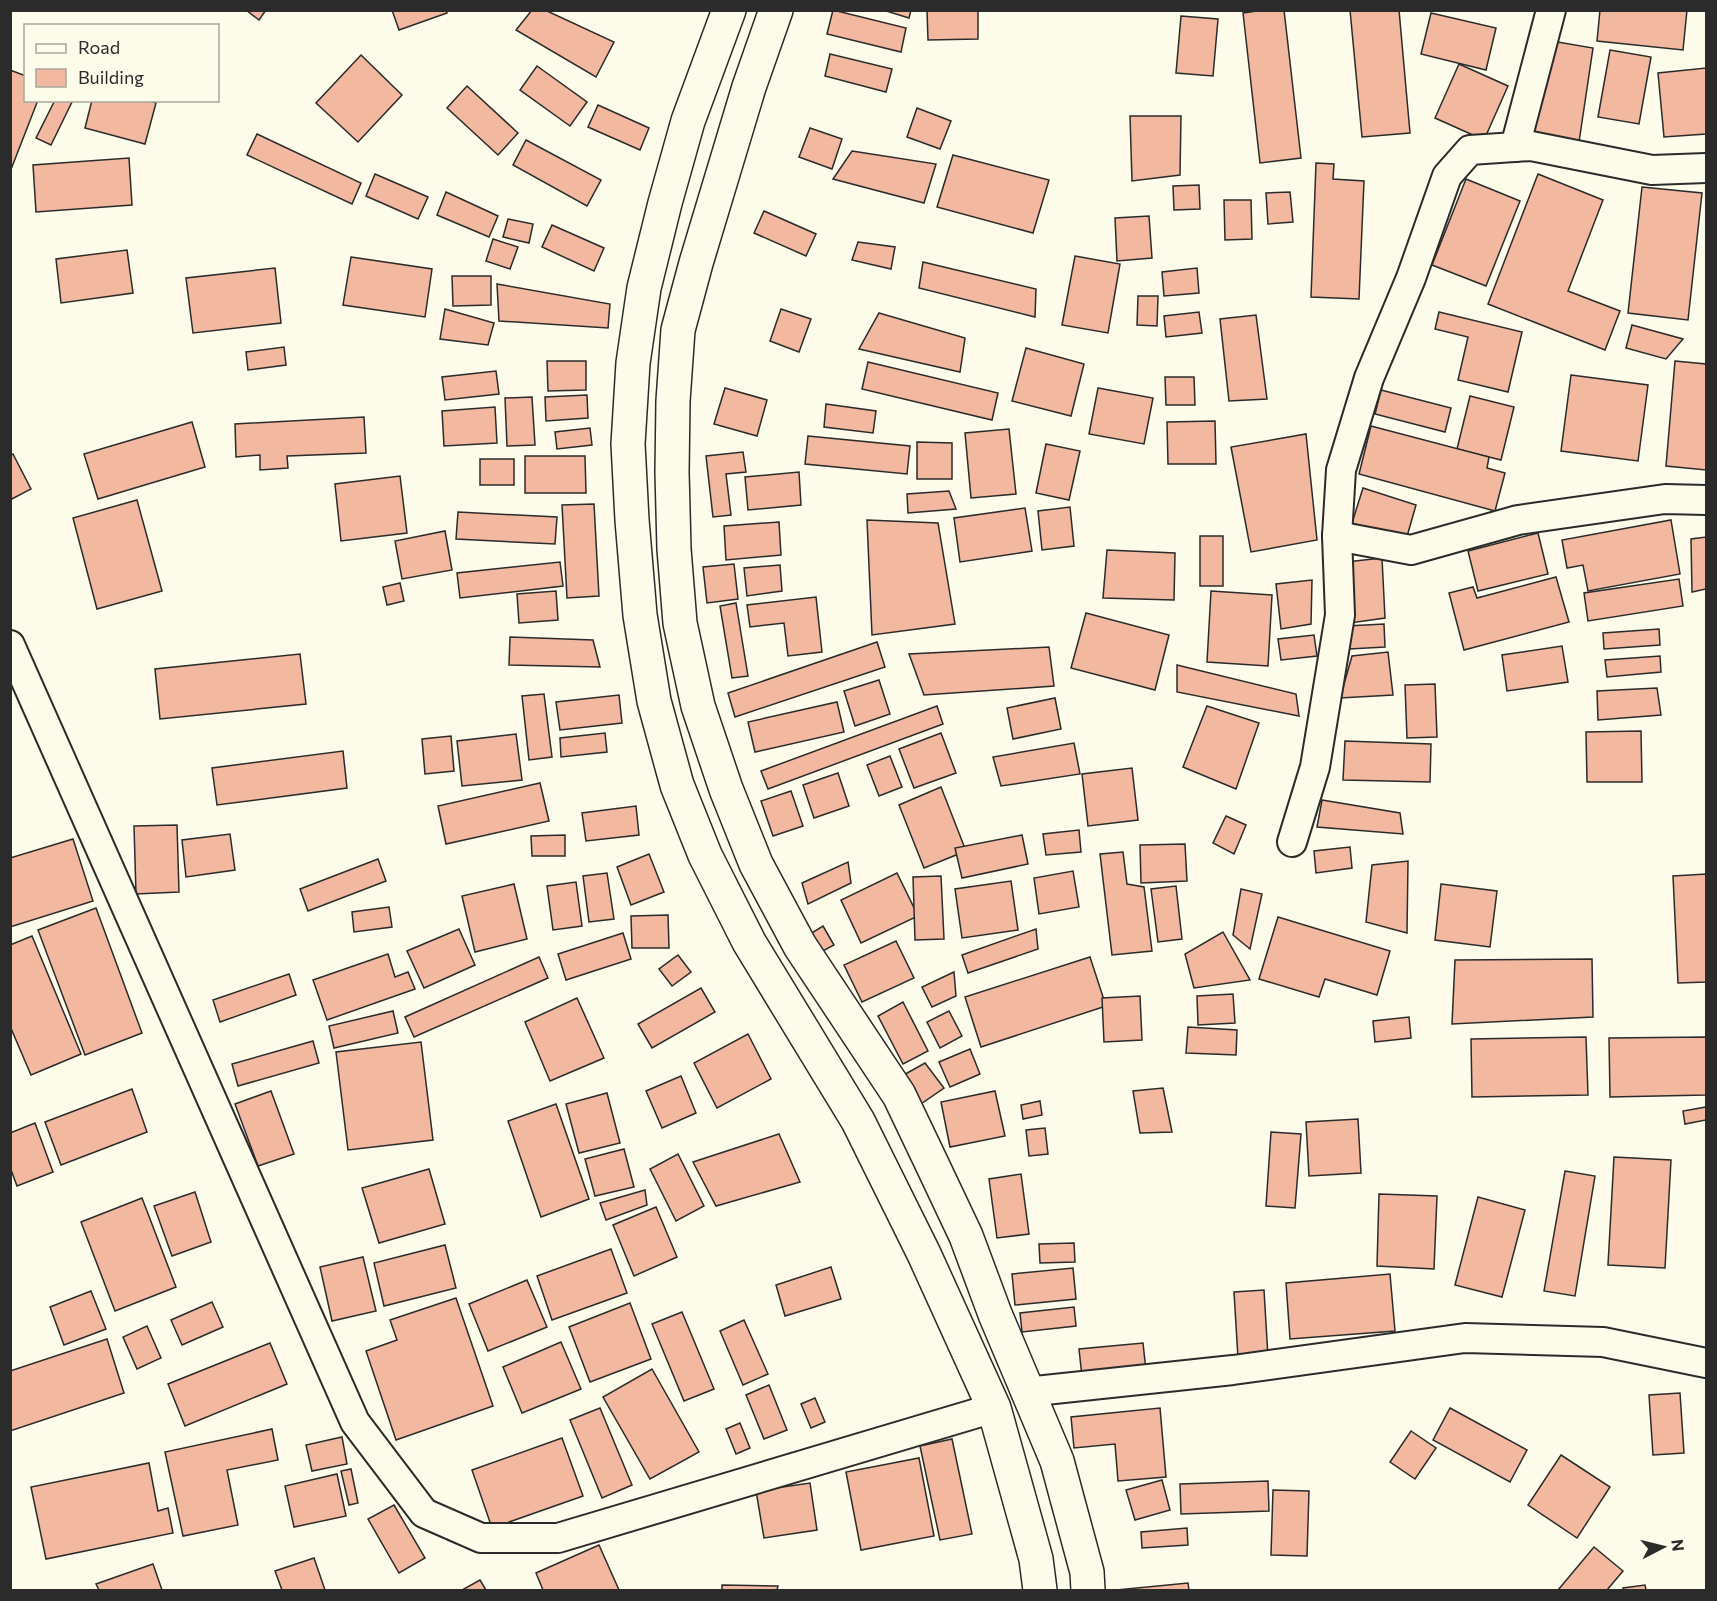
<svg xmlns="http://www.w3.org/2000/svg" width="1717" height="1601" font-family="Commissioner,sans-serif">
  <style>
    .building { fill: #f2b8a0; stroke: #2b2b2b; stroke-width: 1.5 }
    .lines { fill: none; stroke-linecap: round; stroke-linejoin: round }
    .street-casing { stroke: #2b2b2b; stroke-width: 32 }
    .secondary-casing { stroke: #2b2b2b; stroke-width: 36 }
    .street { stroke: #fdfbea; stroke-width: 28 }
    .secondary { stroke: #fdfbea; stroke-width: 33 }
  </style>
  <rect width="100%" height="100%" fill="#fdfbea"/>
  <g class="building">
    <polygon points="246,10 266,10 259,20"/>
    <polygon points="392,10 446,10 447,13 399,30"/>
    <polygon points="532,10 545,10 614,42 596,77 516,30"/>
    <polygon points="833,10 906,28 901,52 827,34"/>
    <polygon points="883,10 911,10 909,18"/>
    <polygon points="927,10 978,10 978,39 928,40"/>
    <polygon points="1264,10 1284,10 1301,158 1260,163 1243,13"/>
    <polygon points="1350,10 1399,10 1410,133 1362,137"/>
    <polygon points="1600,10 1687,10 1683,50 1597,41"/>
    <polygon points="1431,13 1496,28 1486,70 1421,54"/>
    <polygon points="1181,16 1218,19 1213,76 1176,73"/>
    <polygon points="1546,40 1593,48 1579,142 1532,134"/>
    <polygon points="1610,50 1651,57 1639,124 1598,117"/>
    <polygon points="830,54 892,69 886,92 825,76"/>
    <polygon points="361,55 402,95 358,142 316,103"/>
    <polygon points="1459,64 1508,86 1484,140 1435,118"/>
    <polygon points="537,66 587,102 570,126 520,90"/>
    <polygon points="1706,68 1706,134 1664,137 1658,73"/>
    <polygon points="10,70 26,76 26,100 38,100 10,172"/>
    <polygon points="467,86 518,133 498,155 447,108"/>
    <polygon points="55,100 69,100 72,102 51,145 36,138"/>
    <polygon points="92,100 148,100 156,103 145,144 85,128"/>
    <polygon points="598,105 649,128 640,150 588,127"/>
    <polygon points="917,108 951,121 940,149 907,137"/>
    <polygon points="1130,116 1181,116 1180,175 1132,181"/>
    <polygon points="810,128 842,139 832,169 799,157"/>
    <polygon points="257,134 361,183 352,204 247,155"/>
    <polygon points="526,140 601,180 587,206 513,165"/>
    <polygon points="852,151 936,164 924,203 833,179"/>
    <polygon points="953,155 1049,180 1033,233 937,207"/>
    <polygon points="129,158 132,205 36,212 33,165"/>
    <polygon points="1316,163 1334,164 1333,179 1364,181 1359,299 1311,297"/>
    <polygon points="375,174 428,197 418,219 366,196"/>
    <polygon points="1538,174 1603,200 1568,291 1620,311 1605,350 1488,304"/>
    <polygon points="1466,179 1520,201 1486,286 1432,265"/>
    <polygon points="1199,185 1200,209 1174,210 1173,186"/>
    <polygon points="1642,187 1702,193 1688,320 1628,313"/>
    <polygon points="446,192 498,216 489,237 437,215"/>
    <polygon points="1290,192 1293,222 1268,224 1266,193"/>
    <polygon points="1224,200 1251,200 1252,239 1225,240"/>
    <polygon points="764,211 816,234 806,256 754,233"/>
    <polygon points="1149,216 1152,258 1117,261 1115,218"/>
    <polygon points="508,219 533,224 529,243 503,237"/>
    <polygon points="552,225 604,248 594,271 542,247"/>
    <polygon points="493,239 518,247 510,269 486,261"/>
    <polygon points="858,242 895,247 891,269 852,260"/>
    <polygon points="127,250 133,293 61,303 56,259"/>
    <polygon points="1075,256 1120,264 1108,333 1062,325"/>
    <polygon points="351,257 432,269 425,317 343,305"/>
    <polygon points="923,262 1036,289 1035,317 919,288"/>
    <polygon points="275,268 281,323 193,333 186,278"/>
    <polygon points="1197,268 1199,293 1164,296 1162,272"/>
    <polygon points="452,276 491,276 491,305 453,306"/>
    <polygon points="497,284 610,304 608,328 499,321"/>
    <polygon points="1138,296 1158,296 1157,326 1137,325"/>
    <polygon points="445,309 494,323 488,345 440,339"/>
    <polygon points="781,309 811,319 799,352 770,341"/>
    <polygon points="1199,312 1202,333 1166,337 1164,316"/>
    <polygon points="1439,312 1522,332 1508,392 1458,380 1468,337 1435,329"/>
    <polygon points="879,313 965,338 960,372 859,349"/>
    <polygon points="1256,315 1267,399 1229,401 1220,319"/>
    <polygon points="1632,325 1683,339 1666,359 1626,348"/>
    <polygon points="284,347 286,365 248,370 246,352"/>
    <polygon points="1026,348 1084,364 1071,416 1012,401"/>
    <polygon points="547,361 586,361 586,390 548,391"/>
    <polygon points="1675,361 1706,364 1706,470 1666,466"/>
    <polygon points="868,362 998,393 992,420 862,389"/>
    <polygon points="496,371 499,394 445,400 442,377"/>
    <polygon points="1571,375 1648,385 1638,461 1561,451"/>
    <polygon points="1165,377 1194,377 1195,405 1166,405"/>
    <polygon points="725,388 767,400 757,436 714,424"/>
    <polygon points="1098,388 1153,398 1144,444 1089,434"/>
    <polygon points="1381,390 1451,408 1445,432 1375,414"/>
    <polygon points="587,395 588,418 546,421 545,397"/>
    <polygon points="1470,396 1514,407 1501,460 1457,449"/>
    <polygon points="532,397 535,445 507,446 505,398"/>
    <polygon points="826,404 876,411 873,433 824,427"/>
    <polygon points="495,407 497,443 444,446 442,411"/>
    <polygon points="364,417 366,453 287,456 288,468 260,470 260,455 236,457 235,424"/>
    <polygon points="1215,421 1216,464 1168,464 1167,422"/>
    <polygon points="192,422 205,467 98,499 84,454"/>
    <polygon points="1371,426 1489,457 1487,468 1505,473 1495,511 1359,474"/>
    <polygon points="590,428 592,445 557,449 555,432"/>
    <polygon points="1009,429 1016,494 971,498 965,433"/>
    <polygon points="1306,434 1317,540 1251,552 1231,447"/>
    <polygon points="808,436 910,446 907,474 805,464"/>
    <polygon points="917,442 952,443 952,479 917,479"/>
    <polygon points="1046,444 1080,451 1069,500 1036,493"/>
    <polygon points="743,452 746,472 726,474 731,515 713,517 706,456"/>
    <polygon points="13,454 31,489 10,500 10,456"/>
    <polygon points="525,456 585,456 586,493 525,493"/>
    <rect x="480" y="459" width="34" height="26"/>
    <polygon points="799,472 801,505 748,510 745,477"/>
    <polygon points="400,476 407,533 341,541 335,484"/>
    <polygon points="1363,488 1416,505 1406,540 1352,523"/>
    <polygon points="949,491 956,509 908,513 907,494"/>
    <polygon points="137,500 162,591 97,609 73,518"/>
    <polygon points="594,504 599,596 567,598 562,505"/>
    <polygon points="1070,507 1074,546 1042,550 1038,511"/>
    <polygon points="1025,508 1032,551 960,562 954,518"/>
    <polygon points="458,512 557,517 555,544 456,539"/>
    <polygon points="867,520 938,523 955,624 872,635"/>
    <polygon points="1671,520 1680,574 1588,591 1583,565 1567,568 1562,540"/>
    <polygon points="779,522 781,555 726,560 724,526"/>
    <polygon points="445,531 452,570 402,579 395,541"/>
    <polygon points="1538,533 1548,574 1478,591 1468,551"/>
    <rect x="1200" y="536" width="23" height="50"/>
    <polygon points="1706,537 1706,589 1692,592 1691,539"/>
    <polygon points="1107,550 1175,553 1174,600 1103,598"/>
    <polygon points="1382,558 1385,618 1350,623 1346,562"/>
    <polygon points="560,562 563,586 460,598 457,573"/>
    <polygon points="734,564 738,599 707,603 703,567"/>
    <polygon points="780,565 782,591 747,596 744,568"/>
    <polygon points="1556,577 1569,622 1464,650 1449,593 1473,587 1477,598"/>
    <polygon points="1679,579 1683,606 1588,621 1584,593"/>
    <polygon points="1312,580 1311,624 1281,629 1276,584"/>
    <polygon points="400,583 404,601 387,605 383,587"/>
    <polygon points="556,591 558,620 519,623 517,594"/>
    <polygon points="1211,591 1272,595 1268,666 1207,662"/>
    <polygon points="816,597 822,652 788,656 784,623 750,627 747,605"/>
    <polygon points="736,603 748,676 732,678 720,606"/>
    <polygon points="1086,613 1169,635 1155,690 1071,668"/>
    <polygon points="1384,624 1385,647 1349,649 1347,626"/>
    <polygon points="1659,629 1660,645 1604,649 1603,633"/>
    <polygon points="1314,635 1317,656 1281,660 1278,639"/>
    <polygon points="510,637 593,640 600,667 509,665"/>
    <polygon points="877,642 885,667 735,717 728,693"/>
    <polygon points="1562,646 1568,682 1507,691 1502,655"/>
    <polygon points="1049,647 1054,686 924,695 909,654"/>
    <polygon points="1388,652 1393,695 1340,698 1352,656"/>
    <polygon points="300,654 306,704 160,719 155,669"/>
    <polygon points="1660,656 1661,672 1607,677 1605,660"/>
    <polygon points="1177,665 1296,694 1299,716 1177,692"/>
    <polygon points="879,680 890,714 855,726 844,691"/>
    <polygon points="1435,684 1437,737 1407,738 1405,685"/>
    <polygon points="1657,688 1661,715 1598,720 1597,691"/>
    <polygon points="544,694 552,757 529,760 522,696"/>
    <polygon points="619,695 622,723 560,730 556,702"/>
    <polygon points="1055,698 1061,729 1013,739 1007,708"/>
    <polygon points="837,702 844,732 755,752 748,722"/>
    <polygon points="937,706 943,724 768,789 761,771"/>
    <polygon points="1207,706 1259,723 1236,789 1183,767"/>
    <polygon points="1641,731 1642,782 1587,782 1586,732"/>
    <polygon points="605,733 607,752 561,757 560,738"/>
    <polygon points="941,733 956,773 914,788 899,749"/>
    <polygon points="516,734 522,780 462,786 457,741"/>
    <polygon points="451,736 454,771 425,774 422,739"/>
    <polygon points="1345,741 1431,744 1430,782 1343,780"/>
    <polygon points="1074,743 1080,774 1001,786 993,757"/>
    <polygon points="343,751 347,788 217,805 212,768"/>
    <polygon points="890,756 902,787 879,796 867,765"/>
    <polygon points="1132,768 1138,820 1088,826 1082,774"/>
    <polygon points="838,773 849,806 814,818 803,785"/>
    <polygon points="540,783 549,821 446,844 438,806"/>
    <polygon points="941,787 966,851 924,868 899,805"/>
    <polygon points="791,791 803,826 773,836 761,801"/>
    <polygon points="1322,800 1400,813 1403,834 1317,827"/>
    <polygon points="636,806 639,835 586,841 582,813"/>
    <polygon points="1226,816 1246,825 1234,854 1213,843"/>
    <polygon points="177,825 179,892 136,894 134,826"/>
    <polygon points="1079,830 1081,852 1046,855 1043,834"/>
    <polygon points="230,834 235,870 186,877 182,840"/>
    <polygon points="565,835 565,856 532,856 531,836"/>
    <polygon points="1022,835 1028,864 962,878 955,848"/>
    <polygon points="73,839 93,901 10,927 10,858"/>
    <polygon points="1185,844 1187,881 1141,883 1140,845"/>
    <polygon points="1350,847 1352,868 1316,873 1314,851"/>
    <polygon points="1123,852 1127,884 1144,887 1152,951 1112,955 1100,854"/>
    <polygon points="649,854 664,892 631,905 617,867"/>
    <polygon points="378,859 386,881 308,911 300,889"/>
    <polygon points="1408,861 1407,933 1366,922 1372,865"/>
    <polygon points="848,862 851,883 808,904 802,883"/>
    <polygon points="1073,871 1079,907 1039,914 1034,878"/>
    <polygon points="607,873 614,919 589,922 583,876"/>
    <polygon points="897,873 918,916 861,943 841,900"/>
    <polygon points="1706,874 1706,982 1678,983 1673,876"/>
    <polygon points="941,876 944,939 915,940 913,877"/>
    <polygon points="1011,881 1018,930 962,938 955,889"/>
    <polygon points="576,882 582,926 553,930 547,886"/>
    <polygon points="514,884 527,939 475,952 462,896"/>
    <polygon points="1441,884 1497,891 1490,947 1435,940"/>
    <polygon points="1176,886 1182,939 1158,942 1151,889"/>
    <polygon points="1241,889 1262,894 1250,949 1233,935"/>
    <polygon points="389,907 392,927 354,932 352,912"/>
    <polygon points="96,908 142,1033 85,1055 38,930"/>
    <polygon points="668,915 669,948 632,948 631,916"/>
    <polygon points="1278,917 1390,951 1377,995 1325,979 1319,997 1259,979"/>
    <polygon points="823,926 834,945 821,952 810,934"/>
    <polygon points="459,929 475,965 424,988 407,951"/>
    <polygon points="1036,929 1038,949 968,973 962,955"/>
    <polygon points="1223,932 1250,980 1194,988 1185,954"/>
    <polygon points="623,933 631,959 566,980 558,954"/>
    <polygon points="32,936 81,1054 31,1075 10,1026 10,945"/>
    <polygon points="896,941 914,978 862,1002 844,965"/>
    <polygon points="388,954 395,977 408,972 415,989 327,1020 313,980"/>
    <polygon points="678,955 691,972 672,986 659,969"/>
    <polygon points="539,957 548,978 414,1037 405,1017"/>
    <polygon points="1090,957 1106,1006 981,1047 965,997"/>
    <polygon points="1592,959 1593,1017 1452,1024 1455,960"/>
    <polygon points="954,972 956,996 932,1007 922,987"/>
    <polygon points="289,974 296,995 220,1022 213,1000"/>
    <polygon points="701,988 715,1012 652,1048 638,1024"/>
    <polygon points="1233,994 1235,1023 1198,1025 1197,996"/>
    <polygon points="1140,996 1142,1040 1104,1042 1102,998"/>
    <polygon points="577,998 604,1058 550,1081 525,1022"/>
    <polygon points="903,1002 928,1051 903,1064 878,1016"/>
    <polygon points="393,1011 398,1033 334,1048 329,1026"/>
    <polygon points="949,1011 962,1036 940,1048 927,1022"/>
    <polygon points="1409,1017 1411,1038 1375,1042 1373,1021"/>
    <polygon points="1188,1027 1237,1030 1236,1055 1186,1053"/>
    <polygon points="748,1034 771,1079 717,1108 694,1063"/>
    <polygon points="1586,1037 1588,1095 1472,1097 1471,1039"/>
    <polygon points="1706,1037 1706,1095 1610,1097 1609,1038"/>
    <polygon points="313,1041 319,1063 238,1086 232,1064"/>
    <polygon points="421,1042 433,1140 348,1150 336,1052"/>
    <polygon points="970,1049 980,1074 950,1087 939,1062"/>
    <polygon points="925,1063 944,1088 918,1106 900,1077"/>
    <polygon points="681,1076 696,1113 662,1128 646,1091"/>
    <polygon points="1163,1088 1172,1132 1140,1133 1133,1091"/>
    <polygon points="132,1089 147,1132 61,1165 45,1122"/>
    <polygon points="271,1091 294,1154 258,1166 235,1104"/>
    <polygon points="995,1091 1005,1136 950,1147 941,1102"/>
    <polygon points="607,1093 620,1143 579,1153 566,1104"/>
    <polygon points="1040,1101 1042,1115 1023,1119 1021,1105"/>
    <polygon points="556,1104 589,1199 541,1217 508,1121"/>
    <polygon points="1706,1107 1706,1120 1685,1124 1683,1111"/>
    <polygon points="1358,1119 1361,1173 1309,1176 1306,1122"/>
    <polygon points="35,1123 53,1172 17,1186 10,1167 10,1133"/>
    <polygon points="1045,1128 1048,1154 1029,1156 1026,1130"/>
    <polygon points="1271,1132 1301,1134 1295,1208 1266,1206"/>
    <polygon points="779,1134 800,1182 716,1206 693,1162"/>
    <polygon points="624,1149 634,1187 595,1196 585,1159"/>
    <polygon points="678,1154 704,1206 676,1221 650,1169"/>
    <polygon points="1614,1157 1671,1160 1665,1268 1608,1265"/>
    <polygon points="429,1169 445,1224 379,1243 362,1188"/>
    <polygon points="1565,1171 1595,1176 1575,1296 1544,1291"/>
    <polygon points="1021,1174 1029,1234 997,1238 989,1179"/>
    <polygon points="645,1190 647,1205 606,1220 600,1203"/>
    <polygon points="195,1192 211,1242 172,1256 154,1206"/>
    <polygon points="1379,1194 1437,1196 1434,1269 1377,1266"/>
    <polygon points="1478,1197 1525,1210 1502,1297 1455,1285"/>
    <polygon points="142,1198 176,1287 115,1311 81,1222"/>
    <polygon points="656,1207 677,1257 634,1276 613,1225"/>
    <polygon points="1074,1243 1075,1262 1040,1263 1039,1244"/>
    <polygon points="445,1245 456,1288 384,1306 374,1263"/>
    <polygon points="611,1249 627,1293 552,1320 537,1276"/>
    <polygon points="363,1257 376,1311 332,1321 320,1267"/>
    <polygon points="831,1267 841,1299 785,1316 776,1285"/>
    <polygon points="1073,1268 1076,1299 1015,1305 1012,1274"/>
    <polygon points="1390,1274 1395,1331 1290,1339 1286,1283"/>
    <polygon points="527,1280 547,1327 488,1351 469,1304"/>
    <polygon points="1264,1290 1268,1357 1238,1358 1234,1292"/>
    <polygon points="91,1291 106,1329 64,1345 50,1307"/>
    <polygon points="456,1298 493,1406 396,1440 366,1351 397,1340 390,1320"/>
    <polygon points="212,1302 223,1327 182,1345 171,1320"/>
    <polygon points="630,1303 651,1359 590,1382 569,1327"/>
    <polygon points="1074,1307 1076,1326 1022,1332 1020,1313"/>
    <polygon points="682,1312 714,1389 684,1401 652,1324"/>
    <polygon points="744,1320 768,1374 743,1385 720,1331"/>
    <polygon points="147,1326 161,1358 137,1369 123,1337"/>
    <polygon points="107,1339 124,1393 10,1431 10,1371"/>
    <polygon points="561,1342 581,1389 522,1413 503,1367"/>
    <polygon points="270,1343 287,1384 185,1426 168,1384"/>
    <polygon points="1143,1343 1146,1371 1082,1377 1079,1349"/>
    <polygon points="652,1369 699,1452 650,1479 603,1397"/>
    <polygon points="769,1385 787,1430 764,1439 746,1395"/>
    <polygon points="1680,1393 1684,1453 1653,1455 1649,1395"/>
    <polygon points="815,1398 825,1422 811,1428 801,1404"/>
    <polygon points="600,1408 632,1485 602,1498 570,1420"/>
    <polygon points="1160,1408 1166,1477 1118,1481 1115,1444 1074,1448 1071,1417"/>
    <polygon points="1450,1408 1527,1450 1510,1482 1433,1440"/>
    <polygon points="740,1423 750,1448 736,1454 726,1429"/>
    <polygon points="272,1429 278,1460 227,1470 238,1525 183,1536 165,1452"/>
    <polygon points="1411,1431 1436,1448 1415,1479 1390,1462"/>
    <polygon points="342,1437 347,1464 312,1471 306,1445"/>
    <polygon points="562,1438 583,1496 492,1528 472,1470"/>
    <polygon points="952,1439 972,1534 940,1540 920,1446"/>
    <polygon points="1561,1455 1610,1487 1577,1538 1528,1505"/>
    <polygon points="919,1458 934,1536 861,1550 846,1472"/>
    <polygon points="149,1463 158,1511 168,1508 173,1533 46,1559 31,1487"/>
    <polygon points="351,1469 358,1503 349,1505 341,1471"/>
    <polygon points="337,1474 346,1516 294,1527 285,1486"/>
    <polygon points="1162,1480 1170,1510 1135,1520 1126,1490"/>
    <polygon points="1268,1481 1269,1511 1181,1514 1180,1484"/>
    <polygon points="810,1483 817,1530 764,1538 756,1491"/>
    <polygon points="1273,1490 1309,1491 1307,1556 1271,1555"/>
    <polygon points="394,1505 425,1558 399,1573 368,1519"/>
    <polygon points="1187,1528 1188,1545 1142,1548 1141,1532"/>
    <polygon points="599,1545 619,1590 543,1590 536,1573"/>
    <polygon points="1594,1547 1623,1571 1607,1590 1558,1590"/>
    <polygon points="314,1558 325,1590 282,1590 275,1571"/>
    <polygon points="153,1564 162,1590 99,1590 96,1584"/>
    <polygon points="480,1580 486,1590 462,1590"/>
    <polygon points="1188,1583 1189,1590 1116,1590"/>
    <polygon points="722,1585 778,1586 777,1590 722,1590"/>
    <polygon points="1645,1585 1646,1590 1623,1590 1623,1588"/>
  </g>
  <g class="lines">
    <defs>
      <g id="street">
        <polyline points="1515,147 1551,10"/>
        <polyline points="1337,536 1411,550 1518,520 1665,499 1706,500"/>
        <polyline points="10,645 355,1422 424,1513 481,1538 558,1538 994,1408"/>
        <polyline points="1292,842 1315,767 1340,615 1337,536 1341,470 1369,378 1411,278 1447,176 1470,150 1531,146 1652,170 1706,168"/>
        <polyline points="1026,1392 1233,1370 1465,1338 1603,1342 1706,1363"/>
      </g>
      <g id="secondary">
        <polyline points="729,10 688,121 665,203 644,288 633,363 628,444 632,520 640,615 654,701 677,785 705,855 749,942 858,1121 924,1254 994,1408 1036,1559 1040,1590"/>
        <polyline points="776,10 749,87 696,263 678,330 673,401 672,472 674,549 680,623 698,706 726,789 756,864 800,946 899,1095 931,1162 966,1236 995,1314 1057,1461 1087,1572 1088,1590"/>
      </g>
    </defs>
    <use href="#street" class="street-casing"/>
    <use href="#secondary" class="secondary-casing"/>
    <use href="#street" class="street"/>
    <use href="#secondary" class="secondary"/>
  </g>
  <rect width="1717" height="1601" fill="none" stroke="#2b2b2b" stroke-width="24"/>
  <rect x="24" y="24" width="195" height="78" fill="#fdfbea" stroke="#a9a89e" stroke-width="1.5"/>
  <rect x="36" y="44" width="30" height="9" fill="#fdfbea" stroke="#a9a89e" stroke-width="1.5"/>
  <text x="78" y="54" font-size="18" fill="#2b2b2b">Road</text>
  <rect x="36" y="69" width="30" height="18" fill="#f2b8a0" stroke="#a9a89e" stroke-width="1.5"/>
  <text x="78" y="84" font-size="18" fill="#2b2b2b">Building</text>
  <g transform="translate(1663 1547) rotate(83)" stroke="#fdfbea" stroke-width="4.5" paint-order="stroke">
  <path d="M0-4.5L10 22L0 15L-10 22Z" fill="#2b2b2b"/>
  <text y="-9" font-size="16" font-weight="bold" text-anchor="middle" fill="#2b2b2b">N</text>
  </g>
</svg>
